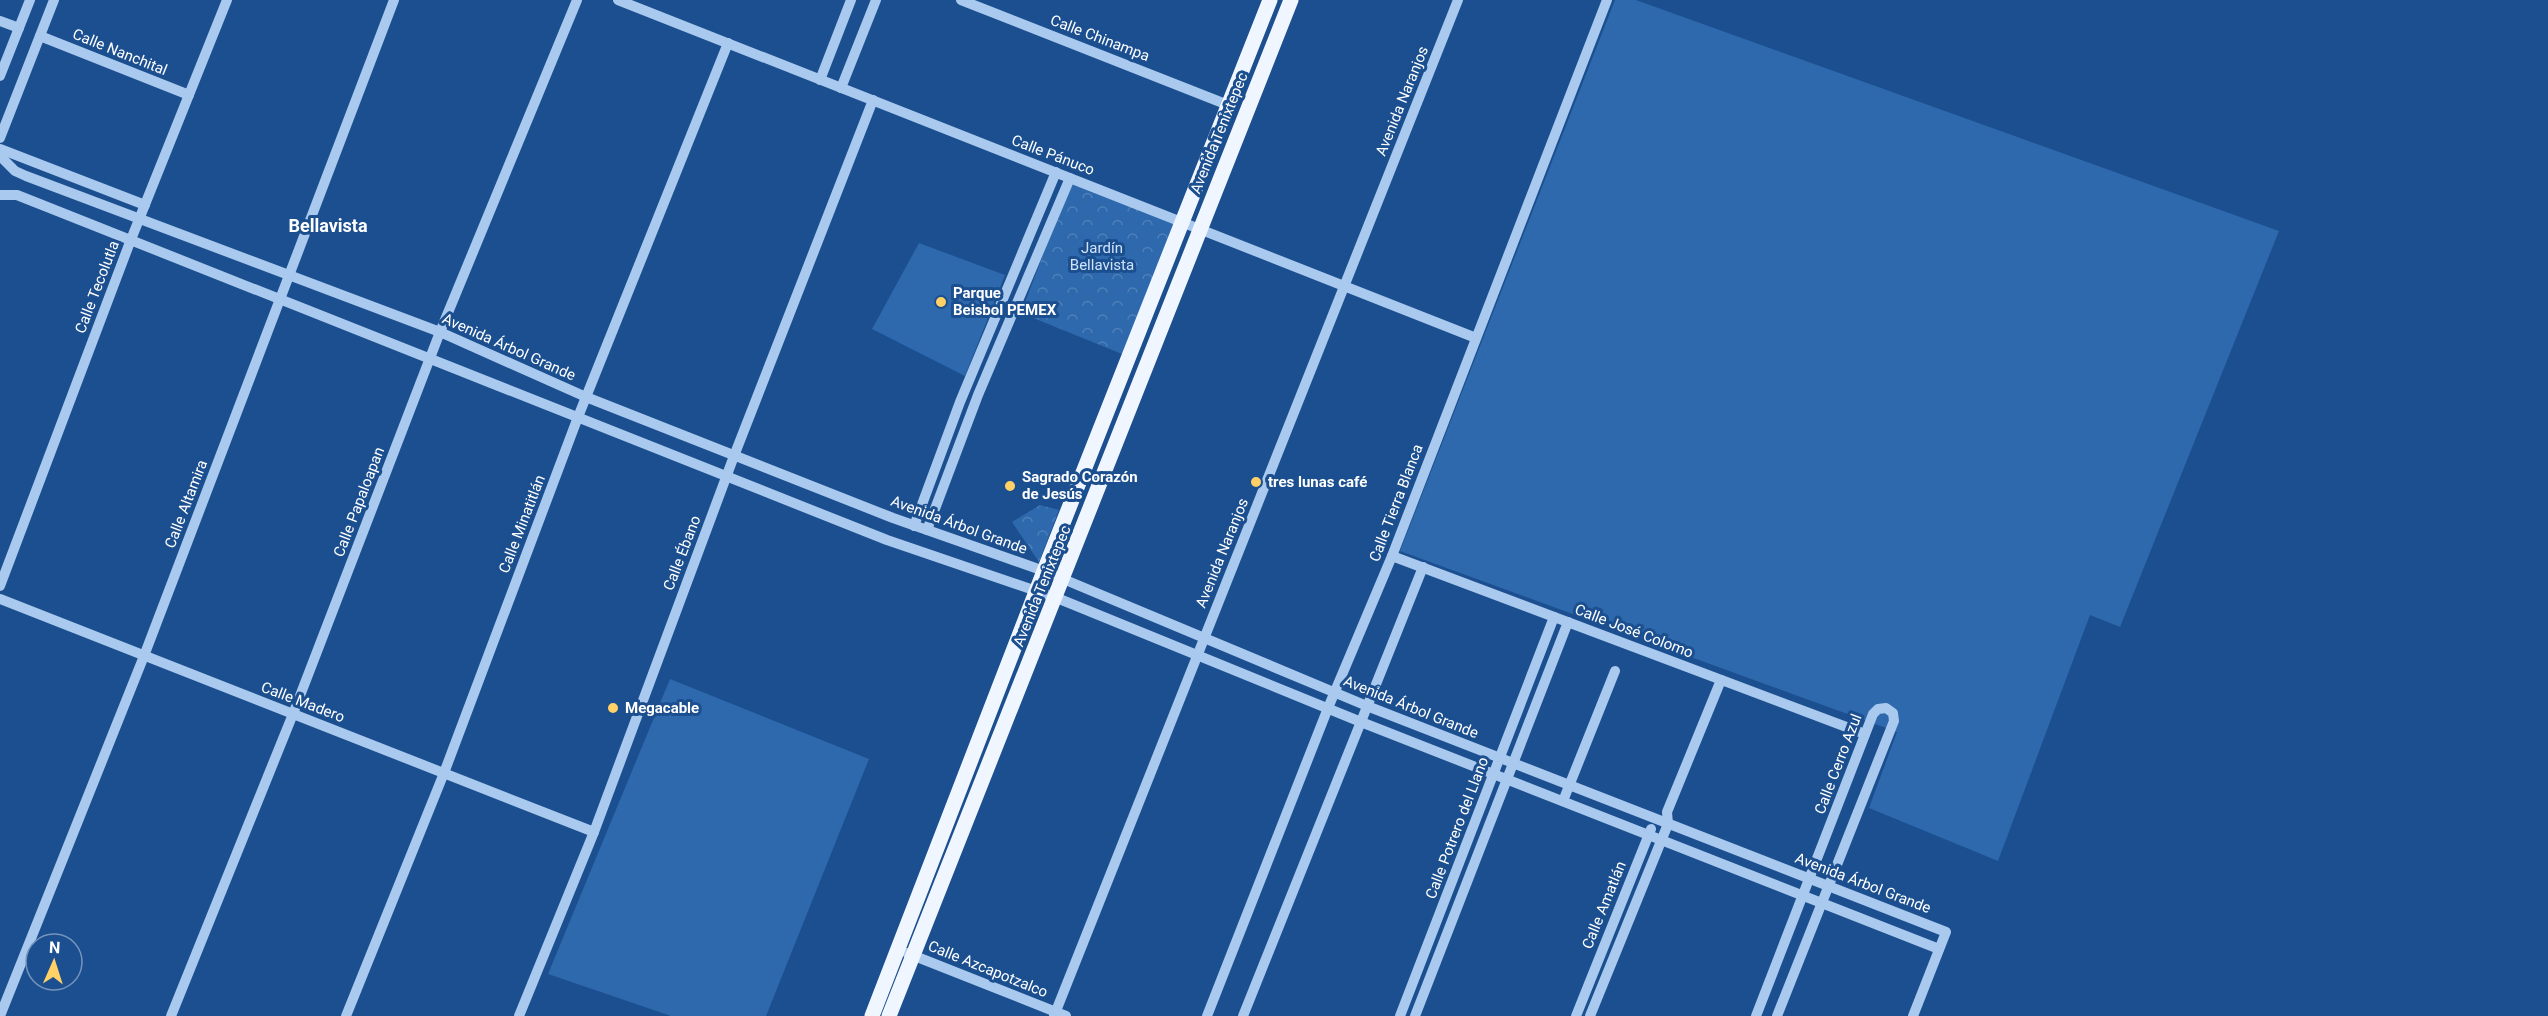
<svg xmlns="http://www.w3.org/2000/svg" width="2548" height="1016" font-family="Roboto,sans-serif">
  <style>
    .green { fill: #2e69ad }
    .park { fill: url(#park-crowns) }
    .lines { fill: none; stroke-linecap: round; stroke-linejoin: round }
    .minor { stroke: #a9c9ee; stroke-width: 10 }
    .major { stroke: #f0f6ff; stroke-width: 15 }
    .poi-dot { fill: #ffd166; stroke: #1b4f8f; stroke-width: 2 }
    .labels { text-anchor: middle; stroke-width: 6; stroke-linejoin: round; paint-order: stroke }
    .street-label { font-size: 15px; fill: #fff; stroke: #1b4f8f }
    .park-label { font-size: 15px; fill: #cfe3fa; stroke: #1b4f8f }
    .poi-label { font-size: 15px; font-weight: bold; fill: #fff; stroke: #1b4f8f; text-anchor: start }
    .quarter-label { font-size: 18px; font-weight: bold; fill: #fff; stroke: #1b4f8f }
  </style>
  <defs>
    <pattern id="park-crowns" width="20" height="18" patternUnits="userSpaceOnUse" patternTransform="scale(1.5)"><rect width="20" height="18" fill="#2e69ad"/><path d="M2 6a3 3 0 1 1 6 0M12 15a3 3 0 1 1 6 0" fill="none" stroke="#4d80b9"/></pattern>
  </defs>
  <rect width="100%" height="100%" fill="#1b4f8f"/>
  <g class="green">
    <polygon points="1615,0 1636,0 2279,231 2120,627 2090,615 1998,861 1869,808 1897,732 1400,551"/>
    <polygon points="919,243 1005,275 965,376 872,329"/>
    <polygon points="670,679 869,759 766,1016 671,1016 548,974"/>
  </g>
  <g class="park">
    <polygon points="1071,181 1176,223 1122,354 1021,313"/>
    <polygon points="1040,505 1059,510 1039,562 1012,522"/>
  </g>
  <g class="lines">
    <g class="minor">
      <polyline points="618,0 1476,338"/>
      <polyline points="961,0 1228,105"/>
      <polyline points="0,21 19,28"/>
      <polyline points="40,36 189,95"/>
      <polyline points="0,76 30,0"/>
      <polyline points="820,80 851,0"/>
      <polyline points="841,88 876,0"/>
      <polyline points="0,138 54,0"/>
      <polyline points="0,149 145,205"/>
      <polyline points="0,156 15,171 26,176 440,332 586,397 893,518 1044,571 1367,706 1946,932 1913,1016"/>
      <polyline points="0,195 17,195 887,540 1057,598 1361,722 1939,949"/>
      <polyline points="914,526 960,402 1056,172"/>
      <polyline points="927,530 978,395 1070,178"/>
      <polyline points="1392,556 1865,734"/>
      <polyline points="0,586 130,242 227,0"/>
      <polyline points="0,599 594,832"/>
      <polyline points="1563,801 1615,671"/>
      <polyline points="907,953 1066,1016"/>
      <polyline points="0,1016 144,656 394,0"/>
      <polyline points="171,1016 293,714 440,332 577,0"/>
      <polyline points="346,1016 444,773 578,417 728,43"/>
      <polyline points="519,1016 594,832 734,456 873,100"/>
      <polyline points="1054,1016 1458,0"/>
      <polyline points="1207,1016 1328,708 1392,556 1607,0"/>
      <polyline points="1243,1016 1423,567"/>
      <polyline points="1400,1016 1554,617"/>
      <polyline points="1415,1016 1568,622"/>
      <polyline points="1576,1016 1651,829"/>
      <polyline points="1590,1016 1668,824 1667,812 1721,680"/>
      <polyline points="1756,1016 1873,714 1878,709 1886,708 1893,713 1894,721 1777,1016"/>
    </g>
    <g class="major">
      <polyline points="872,1016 1044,571 1270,0"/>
      <polyline points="889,1016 1291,0"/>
    </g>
  </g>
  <g class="poi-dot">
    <circle cx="941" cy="302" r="6"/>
    <circle cx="1256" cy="482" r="6"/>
    <circle cx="1010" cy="486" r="6"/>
    <circle cx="613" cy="708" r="6"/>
  </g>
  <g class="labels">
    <g class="street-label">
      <text transform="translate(1100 38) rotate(21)" y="5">Calle Chinampa</text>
      <text transform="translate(120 52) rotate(22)" y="5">Calle Nanchital</text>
      <text transform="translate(1402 101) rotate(-68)" y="5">Avenida Naranjos</text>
      <text transform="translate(1219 133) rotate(-68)" y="5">Avenida Tenixtepec</text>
      <text transform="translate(1053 155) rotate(21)" y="5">Calle Pánuco</text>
      <text transform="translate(97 287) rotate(-69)" y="5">Calle Tecolutla</text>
      <text transform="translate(509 347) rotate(24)" y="5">Avenida Árbol Grande</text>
      <text transform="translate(359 502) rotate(-69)" y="5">Calle Papaloapan</text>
      <text transform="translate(1396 503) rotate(-69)" y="5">Calle Tierra Blanca</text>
      <text transform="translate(186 504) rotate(-69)" y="5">Calle Altamira</text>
      <text transform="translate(522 524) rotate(-69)" y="5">Calle Minatitlán</text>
      <text transform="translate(959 525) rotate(20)" y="5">Avenida Árbol Grande</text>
      <text transform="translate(682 553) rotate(-69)" y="5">Calle Ébano</text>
      <text transform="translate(1222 553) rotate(-68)" y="5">Avenida Naranjos</text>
      <text transform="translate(1042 586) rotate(-68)" y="5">Avenida Tenixtepec</text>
      <text transform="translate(1634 631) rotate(21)" y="5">Calle José Colomo</text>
      <text transform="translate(303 702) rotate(21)" y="5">Calle Madero</text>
      <text transform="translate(1411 707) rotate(22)" y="5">Avenida Árbol Grande</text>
      <text transform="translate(1838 764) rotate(-69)" y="5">Calle Cerro Azul</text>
      <text transform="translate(1457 828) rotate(-69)" y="5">Calle Potrero del Llano</text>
      <text transform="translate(1863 883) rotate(21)" y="5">Avenida Árbol Grande</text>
      <text transform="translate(1604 905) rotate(-68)" y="5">Calle Amatlán</text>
      <text transform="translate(988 969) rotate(22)" y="5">Calle Azcapotzalco</text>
    </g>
    <g class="park-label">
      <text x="1102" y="253">Jardín<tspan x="1102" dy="17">Bellavista</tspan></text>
    </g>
    <g class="poi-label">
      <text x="953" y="298">Parque<tspan x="953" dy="17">Beisbol PEMEX</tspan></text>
      <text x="1022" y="482">Sagrado Corazón<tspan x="1022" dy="17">de Jesús</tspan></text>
      <text x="1268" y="487">tres lunas café</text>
      <text x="625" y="713">Megacable</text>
    </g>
    <g class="quarter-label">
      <text x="328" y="232">Bellavista</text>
    </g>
  </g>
  <g transform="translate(54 962) rotate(3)"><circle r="28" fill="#1b4f8f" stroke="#7695bc" stroke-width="1.5"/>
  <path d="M0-4.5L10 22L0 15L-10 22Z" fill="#ffd166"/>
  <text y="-9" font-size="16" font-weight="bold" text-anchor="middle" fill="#ffffff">N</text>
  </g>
</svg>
